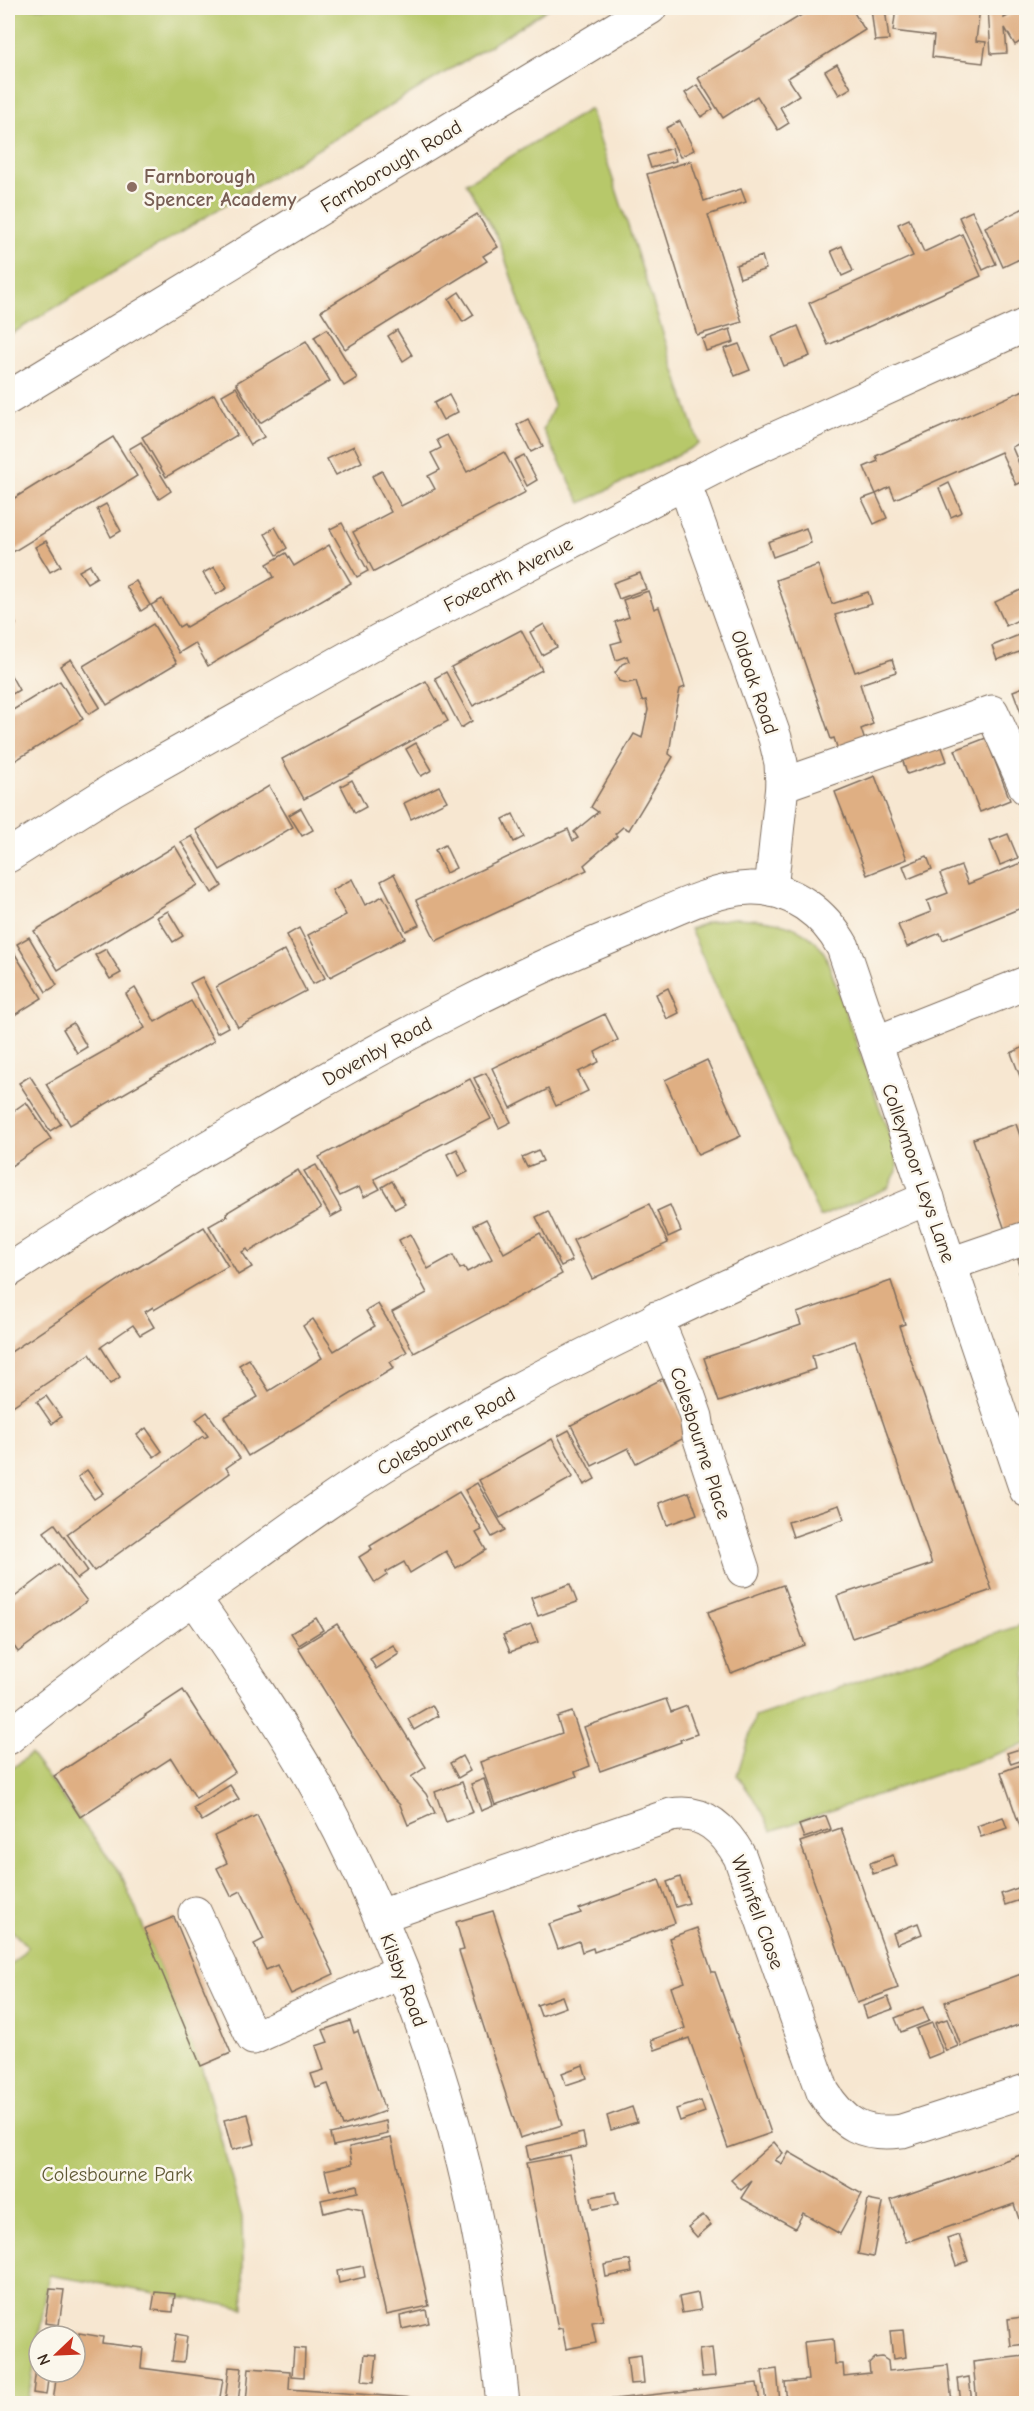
<svg xmlns="http://www.w3.org/2000/svg" width="1034" height="2411" font-family="'Comic Neue',sans-serif">
  <style>
    .green { fill: #b7c86b; stroke: #797944; stroke-width: 1.5 }
    .building { fill: #dfaf83 }
    .lines { fill: none; stroke-linecap: round; stroke-linejoin: round }
    .minor-casing { stroke: #7d6c5d; stroke-width: 35 }
    .minor { stroke: #fff; stroke-width: 33 }
    .education-dot { fill: #8d6e63; stroke: #fbf7ec; stroke-width: 2 }
    .labels { text-anchor: middle; stroke-width: 5; stroke-linejoin: round; paint-order: stroke }
    .street-label { font-size: 20px; fill: #3b2a1e; stroke: #fbf7ec }
    .education-label { font-size: 20px; font-weight: bold; fill: #785e54; stroke: #fbf7ec; text-anchor: start }
    .park-label { font-size: 20px; fill: #605935; stroke: #fbf7ec }
  </style>
  <rect width="100%" height="100%" fill="#fbf7ec"/>
  <filter id="ink" filterUnits="userSpaceOnUse"><feTurbulence type="fractalNoise" baseFrequency=".0167" numOctaves="2"/><feDisplacementMap in="SourceGraphic" scale="12" xChannelSelector="R" yChannelSelector="G"/><feConvolveMatrix kernelMatrix="1 2 1 2 8 2 1 2 1" color-interpolation-filters="sRGB"/></filter>
  <filter id="wash" filterUnits="userSpaceOnUse"><feTurbulence type="fractalNoise" baseFrequency=".008" numOctaves="4" result="noise"/><feDisplacementMap in="SourceGraphic" scale="24" xChannelSelector="R" yChannelSelector="G"/><feGaussianBlur stdDeviation="1.35" result="paint"/><feColorMatrix in="noise" values="0 0 0 0 0 0 0 0 0 0 0 0 0 0 0 0 0 1.4 0 .05"/><feComposite in="paint" operator="in"/></filter>
  <g filter="url(#wash)">
    <rect width="100%" height="100%" fill="#f7e7d1"/>
    <g class="green">
      <polygon points="8,8 549,8 504,37 8,336"/>
      <polygon points="590,109 699,444 581,503 543,430 554,406 499,240 466,183"/>
      <path d="M734,918c35,1 71,4 91,36l72,203v14l-9,17 -68,29 -130,-288 18,-7z"/>
      <polygon points="1026,1623 1026,1744 771,1831 761,1809 737,1775 755,1717"/>
      <polygon points="30,1754 121,1874 201,2065 242,2217 244,2308 49,2275 28,2403 8,2404 8,1968 28,1947 8,1927 8,1772"/>
    </g>
    <g id="blocks">
      <g class="building">
        <polygon points="813,8 851,8 865,30 788,78 799,95 780,107 789,123 778,130 757,96 723,118 698,78"/>
        <polygon points="871,8 885,8 889,40 875,41"/>
        <polygon points="896,8 980,8 976,41 986,42 983,63 932,57 934,36 893,31"/>
        <polygon points="988,8 1004,8 1004,18 1020,10 1018,8 1026,8 1026,38 1015,45 1005,28 1007,53 991,54"/>
        <polygon points="837,64 851,88 839,95 825,71"/>
        <polygon points="697,85 713,109 701,117 685,93"/>
        <polygon points="680,121 694,150 680,157 666,128"/>
        <polygon points="672,148 676,161 651,168 647,156"/>
        <polygon points="691,161 704,201 741,189 746,202 708,215 742,322 697,335 647,174"/>
        <polygon points="1026,207 1026,256 1003,267 985,227"/>
        <polygon points="972,211 996,264 983,270 959,217"/>
        <polygon points="477,214 498,247 483,256 487,261 345,349 321,311"/>
        <polygon points="909,219 924,252 962,234 981,276 828,345 809,303 913,256 898,224"/>
        <polygon points="842,246 853,271 842,276 831,251"/>
        <polygon points="762,256 766,269 740,278 736,265"/>
        <polygon points="459,292 474,315 463,322 449,299"/>
        <polygon points="798,326 810,356 784,366 772,337"/>
        <polygon points="327,329 357,378 344,386 314,337"/>
        <polygon points="730,329 734,342 706,351 702,339"/>
        <polygon points="397,330 412,355 403,361 388,336"/>
        <polygon points="306,341 330,381 260,423 236,383"/>
        <polygon points="739,344 750,370 735,376 724,349"/>
        <polygon points="236,387 264,437 250,445 222,395"/>
        <polygon points="1026,389 1026,440 1012,447 1026,480 1016,485 1001,452 895,499 890,487 876,494 864,467 878,461 876,456"/>
        <polygon points="214,394 237,435 166,477 142,437"/>
        <polygon points="449,395 458,412 443,420 434,403"/>
        <polygon points="528,419 543,446 531,452 517,425"/>
        <polygon points="447,435 467,472 504,452 526,492 374,572 353,532 391,512 372,476 382,471 401,506 435,489 428,476 440,470 431,453 441,448 437,440"/>
        <polygon points="113,437 137,476 8,555 8,502"/>
        <polygon points="141,442 171,491 159,499 129,449"/>
        <polygon points="354,446 362,462 336,475 327,459"/>
        <polygon points="524,455 537,480 527,486 514,460"/>
        <polygon points="949,483 962,512 951,517 939,488"/>
        <polygon points="876,494 887,518 874,524 862,499"/>
        <polygon points="106,504 121,531 111,537 97,509"/>
        <polygon points="342,523 368,571 357,577 330,529"/>
        <polygon points="275,527 287,548 277,555 265,534"/>
        <polygon points="806,528 811,543 773,557 768,542"/>
        <polygon points="46,541 61,566 50,572 35,547"/>
        <polygon points="329,545 351,583 208,666 195,643 179,653 151,605 162,599 179,627 184,624 186,627 274,577 267,564 286,553 294,566"/>
        <polygon points="90,565 97,577 87,583 79,571"/>
        <polygon points="818,565 832,604 868,592 872,604 835,615 855,672 892,659 896,672 860,684 873,724 861,729 866,744 839,753 834,738 831,739 776,580"/>
        <polygon points="214,567 227,588 216,595 203,573"/>
        <polygon points="640,573 646,589 619,599 613,583"/>
        <polygon points="136,581 150,605 141,611 126,586"/>
        <polygon points="1023,589 1026,598 1026,616 1006,626 995,602"/>
        <polygon points="648,591 654,609 659,607 685,687 680,689 676,708 669,754 673,757 629,830 623,827 615,834 617,836 584,865 587,870 436,941 416,900 568,829 573,841 578,838 574,832 598,812 591,807 634,734 642,738 644,728 648,710 646,700 642,701 636,681 628,683 619,681 615,673 622,664 629,661 627,656 616,660 611,644 622,641 615,622 629,617 623,600"/>
        <polygon points="8,610 16,624 8,629"/>
        <polygon points="153,624 177,663 107,705 83,666"/>
        <polygon points="544,624 557,647 542,655 530,632"/>
        <polygon points="521,630 542,670 473,706 451,667"/>
        <polygon points="1019,635 1025,650 997,660 992,646"/>
        <polygon points="71,659 100,707 89,714 60,666"/>
        <polygon points="8,670 19,690 9,696 8,694"/>
        <polygon points="446,672 472,721 461,728 435,678"/>
        <polygon points="60,681 83,719 8,765 8,713"/>
        <polygon points="426,681 448,721 304,799 282,759"/>
        <polygon points="1026,686 1026,726 1013,691"/>
        <polygon points="986,738 1010,800 980,812 955,750"/>
        <polygon points="940,742 947,761 907,774 901,755"/>
        <polygon points="416,743 432,770 421,776 406,749"/>
        <polygon points="875,776 907,859 867,875 835,792"/>
        <polygon points="352,780 366,807 355,813 341,786"/>
        <polygon points="269,786 293,827 220,870 196,830"/>
        <polygon points="439,786 447,801 411,819 404,803"/>
        <polygon points="301,808 313,830 302,836 289,815"/>
        <polygon points="513,814 524,837 514,842 503,819"/>
        <polygon points="1008,834 1018,858 1000,865 990,841"/>
        <polygon points="192,836 222,886 212,893 181,842"/>
        <polygon points="445,845 456,868 446,873 435,850"/>
        <polygon points="175,846 198,885 58,970 34,931"/>
        <polygon points="927,856 932,869 908,879 903,866"/>
        <polygon points="1026,861 1026,906 943,940 940,933 907,947 898,925 931,912 927,901 948,893 940,874 961,866 968,884"/>
        <polygon points="394,874 419,925 406,931 381,881"/>
        <polygon points="352,879 365,905 383,896 405,938 330,977 308,935 346,915 332,890"/>
        <polygon points="168,911 183,936 173,942 157,917"/>
        <polygon points="299,928 325,978 313,984 287,935"/>
        <polygon points="29,937 57,985 46,992 17,944"/>
        <polygon points="10,946 42,998 8,1019 8,947"/>
        <polygon points="106,949 121,973 110,979 95,955"/>
        <polygon points="285,950 306,991 238,1027 216,987"/>
        <polygon points="202,977 228,1027 217,1033 190,983"/>
        <polygon points="135,988 155,1022 191,1001 214,1041 70,1125 46,1084 145,1028 126,994"/>
        <polygon points="668,988 679,1013 667,1019 656,994"/>
        <polygon points="605,1014 618,1040 595,1052 599,1062 578,1072 588,1091 556,1106 548,1089 511,1108 492,1068"/>
        <polygon points="73,1023 87,1047 77,1053 63,1029"/>
        <polygon points="1026,1046 1026,1092 1011,1053"/>
        <polygon points="707,1060 741,1136 698,1155 665,1080"/>
        <polygon points="486,1073 511,1122 499,1128 474,1078"/>
        <polygon points="30,1076 61,1124 50,1131 19,1083"/>
        <polygon points="470,1079 491,1119 374,1179 380,1189 364,1197 359,1187 340,1196 319,1157"/>
        <polygon points="26,1102 51,1139 8,1168 8,1115"/>
        <polygon points="1016,1124 1026,1153 1026,1223 1005,1230 973,1139"/>
        <polygon points="457,1149 468,1172 458,1177 447,1154"/>
        <polygon points="538,1150 543,1161 527,1167 522,1157"/>
        <polygon points="316,1165 342,1211 331,1217 304,1171"/>
        <polygon points="298,1170 321,1209 249,1252 247,1249 242,1252 252,1267 238,1275 209,1226 227,1216 226,1213"/>
        <polygon points="392,1181 405,1204 395,1209 382,1187"/>
        <polygon points="649,1204 668,1243 592,1279 573,1240"/>
        <polygon points="670,1205 681,1231 668,1237 657,1211"/>
        <polygon points="548,1211 572,1261 561,1266 536,1217"/>
        <polygon points="486,1219 504,1253 540,1233 562,1274 414,1353 392,1312 427,1293 399,1240 410,1234 428,1269 453,1255 460,1269 464,1267 467,1272 492,1259 474,1225"/>
        <polygon points="204,1227 228,1266 154,1310 153,1307 145,1312 154,1327 140,1335 133,1325 101,1347 120,1377 110,1384 90,1354 8,1409 8,1354 131,1272"/>
        <polygon points="1026,1247 1026,1293 1019,1272 1022,1271 1015,1251"/>
        <polygon points="891,1281 905,1324 899,1326 992,1590 852,1638 837,1596 932,1564 855,1341 812,1356 815,1369 719,1402 704,1358 801,1325 797,1313"/>
        <polygon points="378,1304 407,1352 390,1362 394,1368 248,1456 224,1417 258,1397 239,1365 249,1359 269,1391 322,1358 303,1326 313,1319 334,1351 375,1326 366,1311"/>
        <polygon points="662,1379 690,1435 636,1463 628,1448 592,1466 571,1425"/>
        <polygon points="46,1396 61,1417 52,1424 37,1402"/>
        <polygon points="207,1412 240,1458 226,1468 230,1473 94,1571 67,1534 203,1436 204,1438 208,1436 196,1420"/>
        <polygon points="146,1428 162,1451 154,1457 137,1435"/>
        <polygon points="569,1430 595,1479 584,1485 558,1436"/>
        <polygon points="552,1439 573,1477 500,1518 479,1480"/>
        <polygon points="87,1470 103,1493 94,1499 78,1477"/>
        <polygon points="477,1483 505,1530 492,1537 465,1490"/>
        <polygon points="459,1492 482,1530 476,1533 486,1550 456,1568 446,1551 410,1573 404,1562 386,1572 387,1575 375,1583 359,1557 372,1549 370,1546"/>
        <polygon points="689,1492 697,1514 667,1525 659,1503"/>
        <polygon points="839,1505 844,1519 793,1537 788,1522"/>
        <polygon points="55,1524 88,1571 77,1579 44,1532"/>
        <polygon points="58,1564 87,1601 18,1652 8,1638 8,1602"/>
        <polygon points="570,1584 577,1602 538,1616 531,1598"/>
        <polygon points="783,1585 805,1645 731,1673 708,1612"/>
        <polygon points="316,1618 323,1630 299,1645 291,1633"/>
        <polygon points="337,1624 426,1767 411,1777 426,1794 435,1813 408,1825 400,1805 387,1792 298,1648"/>
        <polygon points="531,1625 538,1642 510,1652 503,1635"/>
        <polygon points="393,1645 399,1654 376,1669 370,1659"/>
        <polygon points="183,1690 235,1772 196,1798 171,1758 80,1817 54,1776 146,1716 145,1715"/>
        <polygon points="666,1699 671,1712 687,1706 697,1734 680,1740 681,1742 600,1771 584,1727"/>
        <polygon points="432,1705 438,1716 414,1730 408,1719"/>
        <polygon points="572,1712 590,1766 575,1772 577,1776 495,1805 480,1762 562,1733 557,1717"/>
        <polygon points="1026,1747 1026,1759 1011,1764 1007,1753"/>
        <polygon points="462,1756 470,1771 458,1778 450,1763"/>
        <polygon points="1026,1763 1026,1844 1001,1772"/>
        <polygon points="484,1779 493,1806 481,1811 471,1784"/>
        <polygon points="462,1782 473,1812 446,1822 435,1792"/>
        <polygon points="230,1785 239,1799 202,1821 193,1808"/>
        <polygon points="257,1815 334,1974 291,1994 277,1965 266,1970 254,1944 264,1939 241,1891 231,1896 217,1868 227,1863 214,1836"/>
        <polygon points="826,1816 831,1829 804,1838 799,1825"/>
        <polygon points="1003,1817 1007,1828 981,1837 977,1826"/>
        <polygon points="841,1828 898,1988 857,2003 800,1842"/>
        <polygon points="893,1855 897,1866 873,1874 870,1863"/>
        <polygon points="680,1877 689,1903 676,1907 667,1882"/>
        <polygon points="659,1880 675,1923 594,1952 593,1948 582,1952 579,1941 558,1949 549,1924 581,1913 579,1909"/>
        <polygon points="1026,1885 1026,1898 1005,1905 1001,1894"/>
        <polygon points="493,1911 562,2125 520,2138 459,1951 464,1950 456,1922"/>
        <polygon points="174,1917 231,2053 201,2066 144,1929"/>
        <polygon points="918,1923 922,1934 897,1944 893,1933"/>
        <polygon points="697,1928 712,1972 715,1972 771,2133 728,2148 689,2038 655,2050 651,2040 685,2028 671,1987 685,1982 669,1938"/>
        <polygon points="1024,1973 1026,1979 1026,2022 961,2046 945,2002"/>
        <polygon points="562,1996 566,2007 541,2016 537,2005"/>
        <polygon points="888,1997 893,2009 867,2018 863,2006"/>
        <polygon points="923,2007 929,2021 901,2032 895,2018"/>
        <polygon points="947,2019 958,2046 946,2051 935,2023"/>
        <polygon points="350,2021 354,2033 358,2031 385,2111 343,2126 328,2084 316,2088 311,2074 324,2070 316,2046 328,2042 323,2030"/>
        <polygon points="932,2023 943,2052 928,2058 916,2029"/>
        <polygon points="583,2065 587,2078 566,2085 562,2073"/>
        <polygon points="701,2101 705,2112 680,2121 676,2109"/>
        <polygon points="632,2107 637,2122 611,2130 607,2116"/>
        <polygon points="248,2114 255,2144 232,2150 224,2120"/>
        <polygon points="386,2121 388,2134 333,2146 330,2134"/>
        <polygon points="583,2133 586,2147 529,2160 526,2146"/>
        <polygon points="391,2138 429,2306 386,2315 362,2210 348,2207 324,2213 321,2200 358,2192 357,2185 330,2191 325,2170 352,2164 349,2147"/>
        <polygon points="774,2142 783,2153 775,2160 782,2164 789,2152 862,2194 840,2234 803,2213 795,2228 741,2198 752,2181 741,2190 731,2180"/>
        <polygon points="1026,2153 1026,2240 1014,2204 906,2242 891,2200"/>
        <polygon points="570,2155 603,2320 592,2322 596,2343 566,2349 562,2328 558,2329 526,2163"/>
        <polygon points="615,2192 618,2204 593,2209 591,2197"/>
        <polygon points="868,2200 883,2203 873,2257 858,2254"/>
        <polygon points="703,2215 711,2225 697,2237 688,2227"/>
        <polygon points="959,2235 968,2261 956,2266 947,2239"/>
        <polygon points="630,2260 632,2272 606,2277 604,2265"/>
        <polygon points="363,2266 365,2277 339,2283 337,2271"/>
        <polygon points="50,2289 64,2290 59,2325 45,2323"/>
        <polygon points="155,2292 175,2294 173,2312 152,2310"/>
        <polygon points="698,2293 701,2310 682,2313 679,2297"/>
        <polygon points="426,2310 429,2323 402,2329 400,2316"/>
        <polygon points="1022,2317 1025,2344 1011,2346 1008,2319"/>
        <polygon points="903,2330 906,2357 893,2359 890,2331"/>
        <polygon points="79,2333 103,2337 102,2343 143,2348 141,2368 223,2379 219,2403 53,2402 57,2372 75,2372"/>
        <polygon points="176,2334 187,2336 184,2362 172,2361"/>
        <polygon points="833,2339 835,2364 843,2364 844,2376 870,2373 869,2363 874,2358 882,2357 888,2361 889,2371 948,2365 952,2403 787,2403 785,2382 808,2380 804,2342"/>
        <polygon points="294,2348 305,2349 304,2377 292,2376"/>
        <polygon points="712,2348 715,2376 702,2377 699,2350"/>
        <polygon points="38,2352 39,2372 49,2372 46,2395 33,2393"/>
        <polygon points="365,2354 377,2355 374,2382 362,2381"/>
        <polygon points="641,2355 644,2383 630,2384 627,2357"/>
        <polygon points="1026,2356 1026,2402 977,2403 973,2362"/>
        <polygon points="229,2367 242,2368 238,2403 225,2403"/>
        <polygon points="249,2368 290,2371 289,2389 414,2398 414,2403 246,2403"/>
        <polygon points="777,2369 780,2403 766,2403 762,2371"/>
        <polygon points="969,2377 972,2403 961,2403 958,2379"/>
        <polygon points="757,2383 760,2403 588,2403 588,2402"/>
      </g>
    </g>
  </g>
  <g filter="url(#ink)">
    <use href="#blocks" fill-opacity="0" stroke="#7d6c5d" stroke-width="1.5"/>
    <g class="lines">
      <defs>
        <g id="minor">
          <polyline points="8,398 650,8"/>
          <polyline points="684,482 775,738 781,763 782,785 771,890"/>
          <polyline points="782,785 992,712 1026,788"/>
          <polyline points="8,856 114,789 380,640 741,454 1026,325"/>
          <polyline points="875,1043 1026,983"/>
          <polyline points="950,1264 1026,1238"/>
          <path d="M8,1271c98,-64 198,-124 299,-181 102,-58 205,-113 313,-157 39,-16 89,-44 131,-45 41,-1 74,26 92,59l183,543"/>
          <polyline points="656,1318 688,1394 696,1417 699,1436 743,1570"/>
          <path d="M194,1598c43,62 86,124 123,190 63,115 115,247 146,374 20,80 32,161 40,242"/>
          <path d="M8,1738c69,-57 142,-109 216,-161 58,-42 115,-85 177,-122 169,-100 347,-181 527,-257"/>
          <polyline points="195,1913 253,2038 401,1971"/>
          <path d="M380,1916l291,-101c33,-6 54,15 69,42l83,235c21,33 40,44 79,39l124,-40"/>
        </g>
      </defs>
      <use href="#minor" class="minor-casing"/>
      <use href="#minor" class="minor"/>
    </g>
  </g>
  <circle class="education-dot" cx="132" cy="187" r="6"/>
  <g class="labels">
    <g class="street-label">
      <text transform="translate(391 166) rotate(-31)" y="7">Farnborough Road</text>
      <text transform="translate(508 574) rotate(-27)" y="7">Foxearth Avenue</text>
      <text transform="translate(755 682) rotate(71)" y="7">Oldoak Road</text>
      <text transform="translate(377 1051) rotate(-29)" y="7">Dovenby Road</text>
      <text transform="translate(919 1173) rotate(71)" y="7">Colleymoor Leys Lane</text>
      <text transform="translate(446 1431) rotate(-30)" y="7">Colesbourne Road</text>
      <text transform="translate(701 1443) rotate(72)" y="7">Colesbourne Place</text>
      <text transform="translate(758 1912) rotate(70)" y="7">Whinfell Close</text>
      <text transform="translate(404 1980) rotate(69)" y="7">Kilsby Road</text>
    </g>
    <g class="education-label">
      <text x="144" y="183">Farnborough<tspan x="144" dy="23">Spencer Academy</tspan></text>
    </g>
    <g class="park-label">
      <text x="117" y="2181">Colesbourne Park</text>
    </g>
  </g>
  <rect width="1034" height="2411" fill="none" stroke="#fbf7ec" stroke-width="30"/>
  <g transform="translate(57 2354) rotate(247)"><circle r="28" fill="#fbf7ec" stroke="#aea59a" stroke-width="1.5"/>
  <path d="M0-4.5L10 22L0 15L-10 22Z" fill="#c8321e"/>
  <text y="-9" font-size="16" font-weight="bold" text-anchor="middle" fill="#3b2a1e">N</text>
  </g>
</svg>
